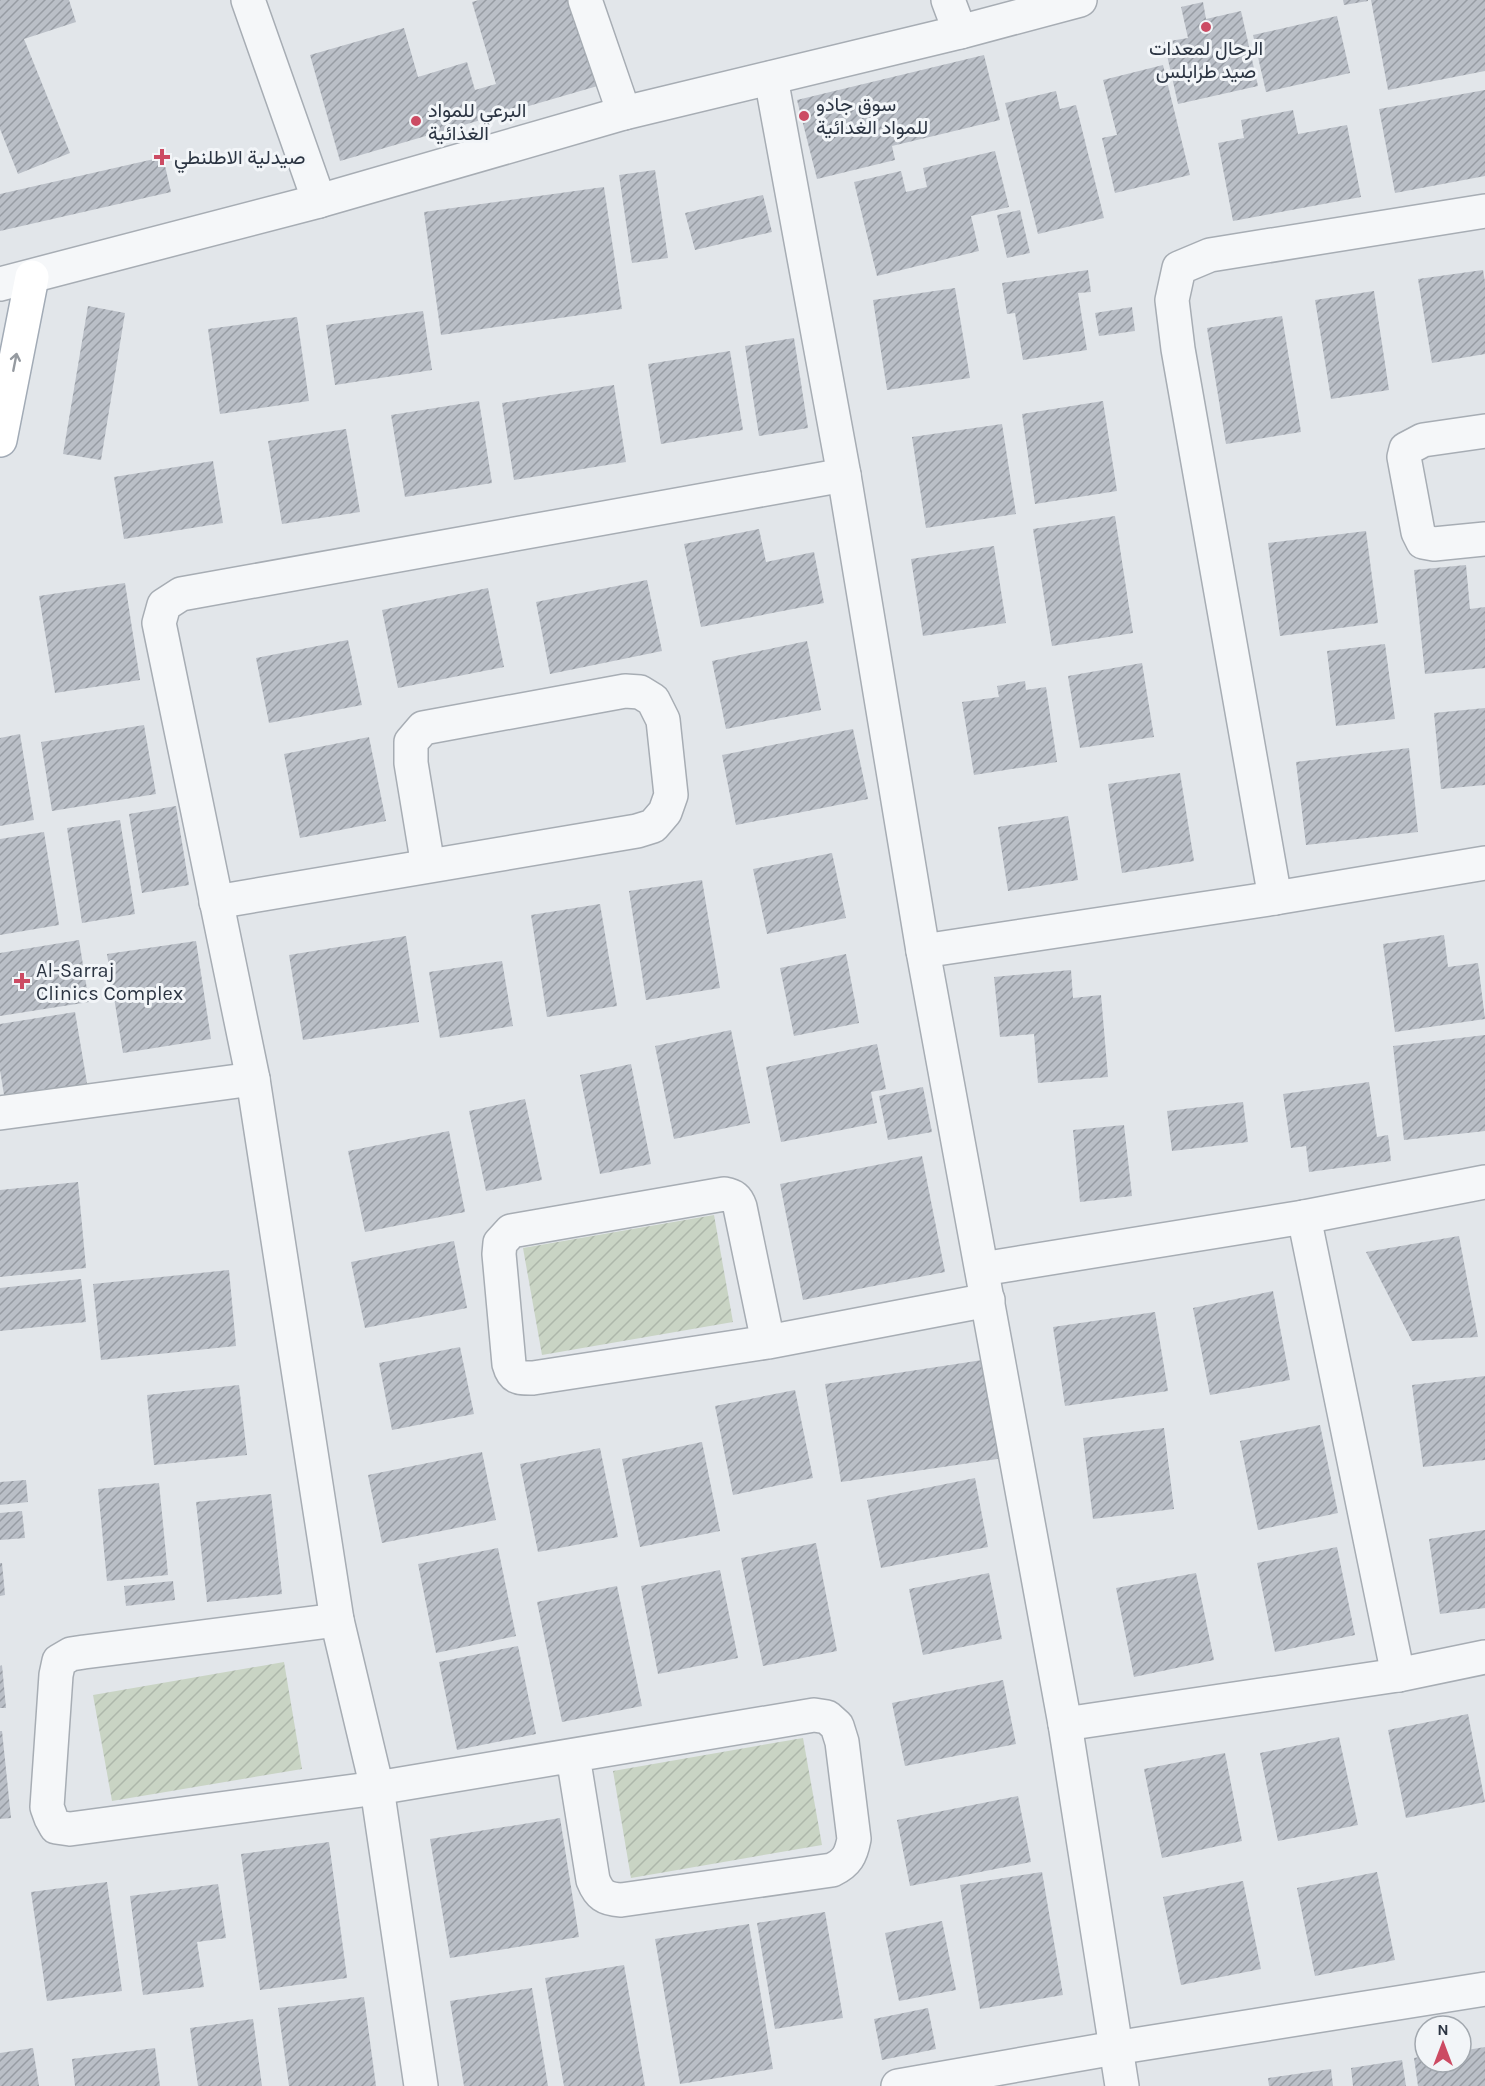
<svg xmlns="http://www.w3.org/2000/svg" width="1485" height="2086" font-family="Karla,Vazirmatn,sans-serif">
  <style>
    .garden { fill: url(#garden-furrows) }
    .building { fill: url(#building-hatch) }
    .lines { fill: none; stroke-linecap: round; stroke-linejoin: round }
    .minor-casing { stroke: #a7adb4; stroke-width: 36 }
    .major-casing { stroke: #a2abb6; stroke-width: 36 }
    .minor { stroke: #f5f7f9; stroke-width: 33 }
    .major { stroke: #fff; stroke-width: 33 }
    .oneway { stroke: #959aa0 }
    .poi-dot { fill: #cc4b63; stroke: #f2f5f8; stroke-width: 2 }
    .labels { text-anchor: middle; stroke-width: 6; stroke-linejoin: round; paint-order: stroke }
    .poi-label { font-size: 20px; fill: #2b3442; stroke: #f2f5f8; text-anchor: start }
  </style>
  <defs>
    <pattern id="garden-furrows" width="10" height="10" patternUnits="userSpaceOnUse" patternTransform="scale(1.5)"><rect width="10" height="10" fill="#c9d4c4"/><path d="M-1 1l2-2M0 10L10 0M9 11l2-2" fill="none" stroke="#adb7aa"/></pattern>
    <pattern id="building-hatch" width="6" height="6" patternUnits="userSpaceOnUse" patternTransform="scale(1.5)"><rect width="6" height="6" fill="#babfc7"/><path d="M-1 1l2-2M0 6l6-6M5 7l2-2" fill="none" stroke="#979ca3"/></pattern>
  </defs>
  <rect width="100%" height="100%" fill="#e2e6ea"/>
  <g class="garden">
    <polygon points="714,1215 733,1322 542,1355 523,1248"/>
    <polygon points="284,1662 302,1769 112,1801 93,1695"/>
    <polygon points="803,1738 822,1845 631,1878 613,1771"/>
  </g>
  <g class="building">
    <polygon points="0,0 69,0 76,22 24,39 70,153 18,174 0,129"/>
    <polygon points="479,0 576,0 601,85 340,161 310,55 404,28 418,77 467,62 475,90 496,84 472,2"/>
    <polygon points="1343,0 1368,0 1368,1 1344,5"/>
    <polygon points="1371,0 1485,0 1485,71 1388,90"/>
    <polygon points="1203,2 1206,19 1241,11 1258,86 1178,104 1164,42 1188,38 1181,7"/>
    <polygon points="1337,16 1350,73 1266,92 1253,35"/>
    <polygon points="984,55 1000,120 892,146 895,160 817,179 797,100"/>
    <polygon points="1163,65 1190,175 1115,193 1102,138 1117,135 1103,80"/>
    <polygon points="1485,90 1485,176 1395,193 1379,109"/>
    <polygon points="1056,91 1060,109 1076,105 1104,218 1038,234 1005,103"/>
    <polygon points="1293,110 1298,134 1347,125 1361,197 1233,221 1218,143 1244,138 1241,120"/>
    <polygon points="995,151 1009,207 971,216 979,251 877,276 854,182 901,171 906,192 927,187 923,168"/>
    <polygon points="163,157 171,192 0,231 0,194"/>
    <polygon points="655,170 668,258 632,263 619,175"/>
    <polygon points="604,187 622,309 441,335 424,212"/>
    <polygon points="763,195 772,232 695,250 685,213"/>
    <polygon points="1020,210 1030,253 1007,258 997,215"/>
    <polygon points="1088,270 1091,292 1078,293 1087,350 1023,360 1015,313 1007,314 1002,283"/>
    <polygon points="1483,270 1485,282 1485,354 1432,363 1418,279"/>
    <polygon points="955,288 970,378 887,390 873,300"/>
    <polygon points="1374,291 1389,390 1331,399 1315,300"/>
    <polygon points="88,306 125,313 101,460 63,454"/>
    <polygon points="1132,307 1135,331 1099,336 1095,313"/>
    <polygon points="423,311 432,370 335,385 326,325"/>
    <polygon points="1282,316 1301,432 1226,444 1207,328"/>
    <polygon points="297,317 309,401 220,414 208,329"/>
    <polygon points="794,338 808,428 759,436 745,346"/>
    <polygon points="730,351 743,430 661,444 648,364"/>
    <polygon points="614,385 626,462 514,480 502,403"/>
    <polygon points="479,401 492,483 405,497 391,415"/>
    <polygon points="1103,401 1117,491 1035,504 1022,414"/>
    <polygon points="1002,424 1016,514 926,528 912,437"/>
    <polygon points="346,429 360,512 282,524 268,441"/>
    <polygon points="213,461 223,523 124,539 114,477"/>
    <polygon points="1115,516 1133,633 1052,646 1033,529"/>
    <polygon points="759,529 766,562 814,552 824,603 701,627 684,544"/>
    <polygon points="1366,531 1378,623 1280,636 1268,543"/>
    <polygon points="994,546 1006,623 923,636 911,559"/>
    <polygon points="1466,565 1470,609 1485,607 1485,668 1425,674 1414,570"/>
    <polygon points="647,580 662,651 550,674 536,602"/>
    <polygon points="125,583 140,680 55,693 39,596"/>
    <polygon points="488,588 504,667 398,688 382,610"/>
    <polygon points="348,640 362,705 269,723 256,658"/>
    <polygon points="807,641 821,710 726,729 712,661"/>
    <polygon points="1385,644 1395,719 1336,726 1327,651"/>
    <polygon points="1142,663 1154,737 1080,748 1068,676"/>
    <polygon points="1025,681 1026,690 1046,687 1057,762 974,775 962,702 999,697 997,686"/>
    <polygon points="1485,708 1485,785 1441,789 1434,713"/>
    <polygon points="144,725 156,794 52,811 41,742"/>
    <polygon points="853,729 868,799 736,825 722,755"/>
    <polygon points="20,734 34,820 0,826 0,738"/>
    <polygon points="369,737 386,821 300,838 284,754"/>
    <polygon points="1409,748 1418,832 1306,845 1296,762"/>
    <polygon points="1180,773 1194,861 1122,873 1108,784"/>
    <polygon points="176,806 189,885 142,893 129,814"/>
    <polygon points="1068,816 1078,880 1008,891 998,827"/>
    <polygon points="120,820 135,914 82,923 67,828"/>
    <polygon points="44,832 59,925 0,935 0,839"/>
    <polygon points="832,853 846,918 767,934 753,869"/>
    <polygon points="702,880 720,988 646,1000 629,891"/>
    <polygon points="600,904 617,1006 547,1017 531,915"/>
    <polygon points="1444,935 1448,967 1478,963 1485,1019 1395,1032 1383,944"/>
    <polygon points="406,936 419,1022 303,1040 289,955"/>
    <polygon points="79,940 89,1002 0,1016 0,953"/>
    <polygon points="196,941 211,1039 123,1053 107,954"/>
    <polygon points="846,954 859,1023 794,1036 780,968"/>
    <polygon points="502,961 513,1026 440,1038 429,972"/>
    <polygon points="1071,970 1073,998 1101,995 1108,1077 1038,1083 1034,1034 1000,1037 994,977"/>
    <polygon points="75,1012 88,1089 5,1101 0,1070 0,1024"/>
    <polygon points="731,1030 750,1123 674,1139 655,1046"/>
    <polygon points="1485,1035 1485,1131 1404,1140 1393,1046"/>
    <polygon points="877,1044 886,1089 871,1092 877,1123 781,1142 766,1067"/>
    <polygon points="631,1064 651,1164 600,1174 580,1075"/>
    <polygon points="1369,1082 1377,1137 1388,1135 1391,1161 1309,1172 1306,1146 1291,1148 1283,1094"/>
    <polygon points="923,1087 932,1132 888,1140 879,1096"/>
    <polygon points="525,1099 542,1180 486,1191 469,1111"/>
    <polygon points="1243,1102 1248,1142 1172,1151 1167,1111"/>
    <polygon points="1124,1125 1132,1196 1080,1202 1073,1130"/>
    <polygon points="449,1131 465,1212 365,1232 348,1151"/>
    <polygon points="922,1156 945,1272 803,1300 780,1184"/>
    <polygon points="78,1182 86,1268 0,1277 0,1190"/>
    <polygon points="1459,1236 1478,1337 1412,1341 1366,1252"/>
    <polygon points="454,1241 467,1308 365,1328 351,1262"/>
    <polygon points="229,1270 236,1346 101,1360 93,1284"/>
    <polygon points="81,1279 86,1322 0,1331 0,1288"/>
    <polygon points="1273,1291 1290,1380 1210,1395 1193,1308"/>
    <polygon points="1155,1312 1168,1391 1065,1406 1053,1327"/>
    <polygon points="460,1347 474,1414 392,1430 379,1363"/>
    <polygon points="989,1359 1004,1458 841,1482 825,1384"/>
    <polygon points="1485,1376 1485,1460 1423,1467 1412,1385"/>
    <polygon points="239,1385 247,1455 154,1465 147,1395"/>
    <polygon points="795,1390 813,1478 733,1495 715,1406"/>
    <polygon points="1320,1425 1338,1513 1258,1530 1240,1441"/>
    <polygon points="1164,1428 1174,1509 1093,1519 1083,1438"/>
    <polygon points="702,1442 720,1531 640,1547 622,1459"/>
    <polygon points="600,1448 618,1537 538,1552 520,1464"/>
    <polygon points="482,1452 496,1520 382,1543 368,1475"/>
    <polygon points="975,1478 988,1547 881,1568 867,1500"/>
    <polygon points="26,1480 28,1502 0,1505 0,1482"/>
    <polygon points="159,1483 168,1575 107,1581 98,1489"/>
    <polygon points="271,1494 282,1594 207,1602 196,1502"/>
    <polygon points="22,1511 25,1538 0,1540 0,1513"/>
    <polygon points="1485,1530 1485,1608 1440,1614 1429,1539"/>
    <polygon points="816,1543 837,1651 763,1666 741,1558"/>
    <polygon points="1337,1547 1355,1635 1275,1652 1257,1563"/>
    <polygon points="498,1548 516,1636 436,1653 418,1564"/>
    <polygon points="0,1563 2,1563 5,1595 0,1596"/>
    <polygon points="720,1570 738,1658 658,1674 641,1586"/>
    <polygon points="989,1573 1002,1639 923,1655 909,1589"/>
    <polygon points="1196,1573 1214,1660 1134,1677 1116,1588"/>
    <polygon points="173,1581 175,1600 126,1606 124,1586"/>
    <polygon points="617,1586 642,1706 562,1722 537,1602"/>
    <polygon points="518,1646 536,1734 457,1750 439,1662"/>
    <polygon points="2,1665 6,1708 0,1708 0,1666"/>
    <polygon points="1003,1680 1016,1744 905,1766 892,1703"/>
    <polygon points="1468,1714 1485,1802 1406,1818 1388,1730"/>
    <polygon points="0,1731 2,1731 11,1818 0,1819"/>
    <polygon points="1339,1737 1358,1825 1278,1841 1260,1753"/>
    <polygon points="1225,1753 1242,1841 1162,1858 1144,1769"/>
    <polygon points="1018,1796 1031,1862 910,1886 897,1820"/>
    <polygon points="560,1818 579,1937 450,1958 430,1839"/>
    <polygon points="329,1842 347,1978 260,1990 241,1854"/>
    <polygon points="1042,1872 1063,1995 980,2009 960,1885"/>
    <polygon points="1377,1872 1395,1960 1315,1976 1297,1888"/>
    <polygon points="1243,1881 1261,1969 1181,1985 1163,1897"/>
    <polygon points="107,1882 122,1991 47,2001 31,1892"/>
    <polygon points="218,1884 226,1938 197,1942 204,1987 143,1995 130,1896"/>
    <polygon points="825,1912 843,2018 775,2029 757,1923"/>
    <polygon points="942,1921 956,1990 899,2001 885,1933"/>
    <polygon points="749,1924 773,2069 680,2084 655,1939"/>
    <polygon points="624,1965 645,2086 564,2086 545,1978"/>
    <polygon points="532,1988 548,2086 464,2086 450,2001"/>
    <polygon points="364,1997 376,2086 289,2086 278,2008"/>
    <polygon points="928,2008 936,2049 882,2060 874,2019"/>
    <polygon points="253,2019 262,2086 198,2086 190,2028"/>
    <polygon points="1485,2047 1485,2086 1418,2086 1414,2058 1425,2056 1425,2062 1461,2062 1461,2051"/>
    <polygon points="33,2048 39,2086 0,2086 0,2053"/>
    <polygon points="155,2048 160,2086 75,2086 72,2059"/>
    <polygon points="1402,2060 1406,2086 1353,2086 1351,2068"/>
    <polygon points="1331,2069 1333,2086 1269,2086 1268,2078"/>
  </g>
  <g class="lines">
    <defs>
      <g id="minor">
        <polyline points="248,0 319,201"/>
        <polyline points="585,0 624,113"/>
        <polyline points="948,0 960,32"/>
        <polyline points="771,78 844,475 923,951 1065,1724 1122,2086"/>
        <polyline points="0,284 319,201 624,113 960,32 1080,0"/>
        <polyline points="1485,431 1423,440 1406,449 1404,457 1418,532 1423,542 1434,544 1485,539"/>
        <polyline points="1275,898 1178,349 1172,300 1179,268 1210,255 1485,211"/>
        <polyline points="216,902 637,831 653,826 665,812 671,795 663,720 653,700 640,692 625,691 423,728 411,742 411,763 428,866"/>
        <polyline points="923,951 1275,898 1485,863"/>
        <polyline points="0,1113 253,1079"/>
        <polyline points="1304,1217 1398,1675"/>
        <polyline points="982,1269 1304,1217 1485,1182"/>
        <path d="M768,1342l-28,-135c-3,-9 -6,-11 -16,-13l-213,37 -11,12 -1,11 10,110c4,15 10,14 24,14l235,-36 220,-42"/>
        <path d="M337,1620l-253,32 -13,2 -12,7 -3,14 -9,132 4,11 5,9 14,2 307,-41 437,-73 13,2 10,9 5,16 12,97c-3,16 -7,24 -22,31l-211,30c-16,-1 -22,-5 -28,-20l-20,-124"/>
        <polyline points="1065,1724 1398,1675 1485,1657"/>
        <polyline points="421,2086 377,1788 337,1620 253,1079 159,623 164,605 181,594 844,475"/>
        <polyline points="898,2086 1115,2048 1485,1989"/>
      </g>
      <polyline id="major" points="0,440 32,277"/>
    </defs>
    <use href="#minor" class="minor-casing"/>
    <use href="#major" class="major-casing"/>
    <use href="#minor" class="minor"/>
    <use href="#major" class="major"/>
  </g>
  <defs><path id="oneway-shaft" d="M-6 0H5M1.5-3L5.5 0L1.5 3" fill="none" stroke-width="1.6" stroke-linecap="round" stroke-linejoin="round" transform="scale(1.5)"/></defs>
  <use class="oneway" href="#oneway-shaft" transform="translate(15 362) rotate(-79)"/>
  <g class="poi-dot">
    <circle cx="1206" cy="27" r="6"/>
    <circle cx="804" cy="116" r="6"/>
    <circle cx="416" cy="121" r="6"/>
    <path d="M159 148h6v6h6v6h-6v6h-6v-6h-6v-6h6z"/>
    <path d="M19 972h6v6h6v6h-6v6h-6v-6h-6v-6h6z"/>
  </g>
  <g class="labels">
    <g class="poi-label">
      <text x="1206" y="55" text-anchor="middle">الرحال لمعدات<tspan x="1206" dy="23">صيد طرابلس</tspan></text>
      <text x="816" y="111">سوق جادو<tspan x="816" dy="23">للمواد الغدائية</tspan></text>
      <text x="428" y="117">البرعي للمواد<tspan x="428" dy="23">الغذائية</tspan></text>
      <text x="174" y="164">صيدلية الاطلنطي</text>
      <text x="36" y="977">Al-Sarraj<tspan x="36" dy="23">Clinics Complex</tspan></text>
    </g>
  </g>
  <g transform="translate(1443 2044)"><circle r="28" fill="#f2f5f8" stroke="#a2a8af" stroke-width="1.5"/>
  <path d="M0-4.5L10 22L0 15L-10 22Z" fill="#cc4b63"/>
  <text y="-9" font-size="16" font-weight="bold" text-anchor="middle" fill="#2b3442">N</text>
  </g>
</svg>
